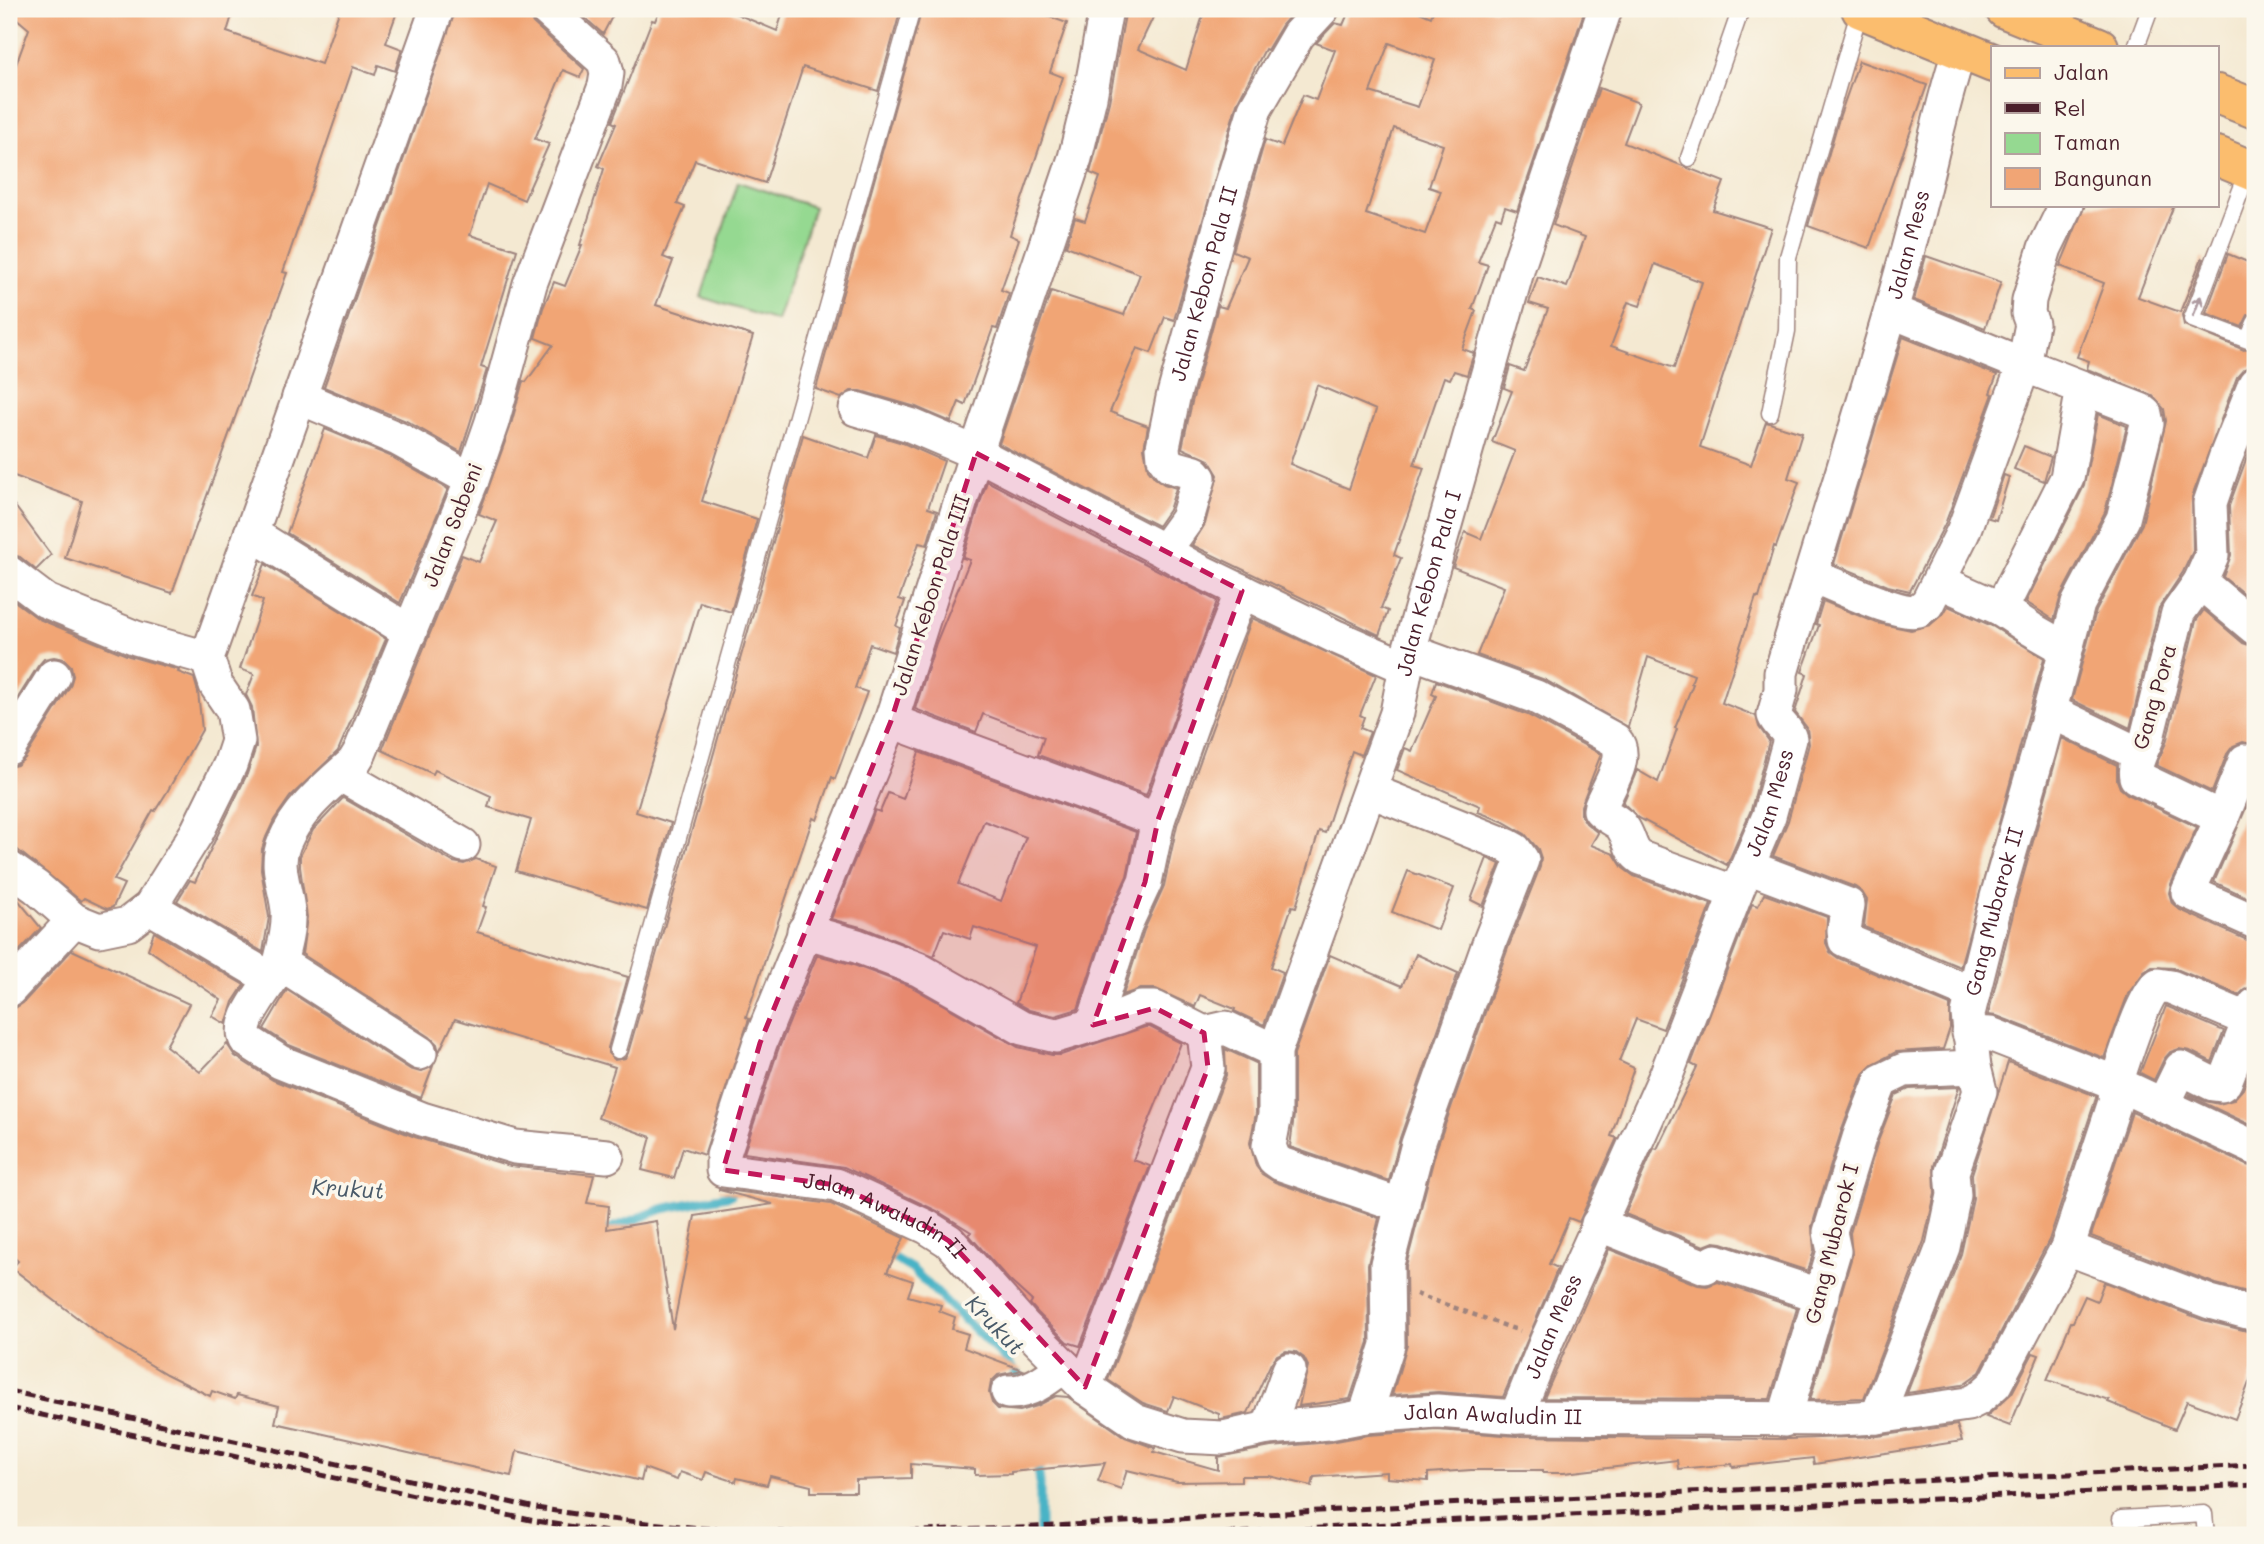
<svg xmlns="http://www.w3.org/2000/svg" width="2264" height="1544" font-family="Mali,sans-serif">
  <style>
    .green { fill: #95d991; stroke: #707c5e; stroke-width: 2 }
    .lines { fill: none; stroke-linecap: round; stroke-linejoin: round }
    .stream { stroke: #48b3c6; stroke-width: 9 }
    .building { fill: #f1a575; fill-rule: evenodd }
    .lane-casing { stroke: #9f847e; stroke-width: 19 }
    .street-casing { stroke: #9f847e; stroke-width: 37 }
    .primary-casing { stroke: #9f847e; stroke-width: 42 }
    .path { stroke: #9f847e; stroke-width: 4.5; stroke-dasharray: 5 5; stroke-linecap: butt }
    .lane { stroke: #fff; stroke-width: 16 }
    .street { stroke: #fff; stroke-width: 33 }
    .primary { stroke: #fbbd6e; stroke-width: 38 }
    .rail { stroke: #4a1f2b; stroke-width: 5; stroke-dasharray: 10 5; stroke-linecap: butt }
    .oneway { stroke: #ae9aa0 }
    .marked { fill: #c2185b; fill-opacity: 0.2; stroke: #c2185b; stroke-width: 5; stroke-dasharray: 14 9; stroke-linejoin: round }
    .labels { text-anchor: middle; stroke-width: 7; stroke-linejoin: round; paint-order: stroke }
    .street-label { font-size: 21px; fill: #4a1f2b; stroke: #fbf7ec }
    .water-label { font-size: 23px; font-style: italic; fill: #495a69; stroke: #fbf7ec }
  </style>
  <rect width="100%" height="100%" fill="#fbf7ec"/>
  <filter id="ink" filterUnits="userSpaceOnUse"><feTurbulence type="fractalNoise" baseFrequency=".0143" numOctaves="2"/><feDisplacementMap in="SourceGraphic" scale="14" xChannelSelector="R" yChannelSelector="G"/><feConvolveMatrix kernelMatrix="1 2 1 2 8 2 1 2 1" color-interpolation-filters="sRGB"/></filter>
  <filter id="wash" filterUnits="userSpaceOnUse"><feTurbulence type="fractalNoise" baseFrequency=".00686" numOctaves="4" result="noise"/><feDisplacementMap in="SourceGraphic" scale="28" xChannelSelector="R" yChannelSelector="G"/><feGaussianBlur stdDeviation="1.57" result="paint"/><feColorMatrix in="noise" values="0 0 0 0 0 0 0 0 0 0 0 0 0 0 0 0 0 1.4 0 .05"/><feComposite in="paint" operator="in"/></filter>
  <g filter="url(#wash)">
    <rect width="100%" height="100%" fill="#f4e9d2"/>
    <polygon class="green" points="738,182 814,207 777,321 701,297"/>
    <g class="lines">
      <g class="stream">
        <polyline points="605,1231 662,1209 731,1195"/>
        <polyline points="886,1254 912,1269 1006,1360 1023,1382"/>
        <polyline points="1037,1460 1040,1482 1040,1535"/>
      </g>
    </g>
    <g id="blocks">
      <g class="building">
        <polygon points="9,9 234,9 227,32 321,64 340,9 398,9 386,43 402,49 395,71 378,65 375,75 353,67 283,272 287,273 172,593 65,558 82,501 9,474 9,84 29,29 9,12"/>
        <polygon points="456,9 527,9 528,16 533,23 584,69 580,77 563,70 535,139 549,144 524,200 487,184 470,235 517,250 481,367 487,369 461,452 406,421 324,387"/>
        <polygon points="575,9 616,9 603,34"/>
        <polygon points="660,9 725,9 777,31 784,9 901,9 878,91 803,67 765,183 695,160 677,204 685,207 663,257 673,261 656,305 753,336 702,501 757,519 731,612 700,602 636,812 671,823 647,910 516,871 531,820 488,807 491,796 435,770 433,774 382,750 462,555 479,562 497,521 479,514 510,428 523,381 526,382 553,345 535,338 543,308 554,282 565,286 582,245 580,245 604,169 598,166 616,124 612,122 652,20 655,21"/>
        <polygon points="922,9 1027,9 1067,23 1050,72 1063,77 1010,235 1019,239 1001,290 1009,293 997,329 993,328 965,405 959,402 951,422 916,407 861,391 851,391 841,398 816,389"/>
        <polygon points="1126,9 1157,9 1138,49 1186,70 1205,9 1296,9 1282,25 1267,50 1265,49 1237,103 1174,320 1165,317 1151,353 1137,348 1110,412 1148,426 1144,448 1148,469 1155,478 1164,484 1176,488 1169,510 1158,526 999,444 1051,291 1124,315 1140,274 1066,246 1075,218 1085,221 1100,177 1090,173 1109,102"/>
        <path d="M1350,9h62l19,8 3,-8h151l-68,202 -12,-4 -4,12 -5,-2 -18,45 10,3 -16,44 4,2 -14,38 12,4 -7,22 -13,-4 -4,8 -6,-2 -30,88 10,3 -30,87 7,3 -20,50 7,3 -9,24 -187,-90 13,-21 13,-49 -9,-15 -27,-12 10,-46 26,-96 8,2 22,-51 -15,-6 32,-111 17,6 21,-51 13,5 19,-50 -19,-7 19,-20 8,2zM1389,43l46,17 -17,47 -48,-15zM1394,128l49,17 -14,42 12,4 -16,43 -59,-20zM1317,385l59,25 -27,79 -59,-25z"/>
        <polygon points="1859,61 1927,85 1869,248 1808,226 1840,115"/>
        <path d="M1599,88l40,15 -15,40 100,39 -11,28 58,18 -71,219 51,18 15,-43 36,11 -14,45 11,4 -23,65 -2,-1 -15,52 -3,-1 -34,106 34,13 3,11 10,14 -18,69 -24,55 -88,-47 -16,-15 14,-33 21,12 19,-53 -2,-1 18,-44 -2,-1 3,-8 -46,-18 -20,70 -83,-47 -68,-25 27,-68 -51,-20 12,-35 16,7 34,-88 -23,-9 20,-51 -8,-3 6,-22 14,5 24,-62 -19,-6 9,-26 29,10 18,-50 -32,-12zM1655,264l47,18 -28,86 -63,-22 17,-44 12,4z"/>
        <polygon points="2085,205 2174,205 2138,297 2180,312 2202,258 2204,259 2182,315 2184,325 2244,350 2255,347 2255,365 2244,369 2237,377 2192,497 2193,551 2183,572 2159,608 2130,728 2072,700 2096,611 2142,524 2166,421 2164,409 2152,395 2087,369 2089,361 2077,357 2104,283 2060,266"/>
        <polygon points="2228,254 2255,265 2255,313 2248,315 2242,327 2206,313"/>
        <polygon points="1926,256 2001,282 1985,328 1914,300"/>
        <polygon points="1903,337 1997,375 1990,393 1993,394 1945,524 1910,591 1888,586 1834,564"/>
        <polygon points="2098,414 2127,426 2105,512 2061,595 2054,620 2026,602 2084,486"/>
        <polygon points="325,429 390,456 448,489 400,603 287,533"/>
        <polygon points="803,435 868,458 876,435 903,443 944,461 928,508 937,511 927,545 919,543 899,599 905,601 896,626 900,628 893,652 870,644 855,688 867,692 835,779 832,777 817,820 813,818 746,1017 749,1019 704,1155 683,1148 674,1178 642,1170 651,1137 598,1118 615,1067 455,1019 439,1052 437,1044 430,1037 302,954 307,917 300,867 300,856 313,830 343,798 453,862 464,864 476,859 496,866 483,906 486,907 477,932 628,977 608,1048 608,1053 615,1060 625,1058 628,1053 706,781"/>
        <polygon points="2255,435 2255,603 2223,577 2231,555 2229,506"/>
        <polygon points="2024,446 2051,457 2044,481 2014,469"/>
        <polygon points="2004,475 2009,477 1996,520 1989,518"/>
        <polygon points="987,481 1217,601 1146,795 1038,755 1044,737 983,714 976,732 915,709 936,643 970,560 963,558"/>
        <polygon points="9,498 51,555 36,570 20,557 9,554"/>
        <polygon points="265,564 386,639 338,751 290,797 274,820 266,837 262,849 261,869 269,917 263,952 177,901 190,880 195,882 247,774 256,747 252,707 246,695 254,674 240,669 263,601 252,596"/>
        <polygon points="9,597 39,619 129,656 179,670 178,672 194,678 198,692 202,730 167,792 155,811 153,810 114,880 124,884 113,907 107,909 84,898 81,901 9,843 9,767 17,765 25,758 70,686 73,676 71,666 64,659 54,657 44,659 38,666 9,712"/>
        <polygon points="1823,601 1877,623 1911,630 1930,625 1944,613 1948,606 1992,626 2044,658 1960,967 1864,927 1867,900 1862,892 1855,887 1773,856 1788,821 1809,744 1807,728 1795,712 1807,674 1802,672 1819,625 1816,624"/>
        <polygon points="2204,610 2243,643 2255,647 2255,745 2243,742 2233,746 2227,754 2212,792 2156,765 2166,743 2196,621"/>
        <polygon points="1252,618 1376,675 1360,715 1364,717 1360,728 1370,732 1361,755 1352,751 1325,833 1319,831 1296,907 1292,906 1271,967 1283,972 1264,1025 1234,1011 1235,1009 1200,995 1195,1007 1156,989 1140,989 1123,995 1144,930 1164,886 1177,825"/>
        <polygon points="1436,681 1528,715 1601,754 1581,806 1581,815 1586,823 1598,833 1591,845 1614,854 1623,868 1634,876 1711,904 1663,1029 1636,1019 1619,1061 1634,1068 1611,1136 1617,1138 1579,1222 1569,1218 1549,1264 1558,1268 1503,1397 1438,1392 1392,1395 1407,1345 1406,1266 1436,1150 1508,948 1540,867 1541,858 1538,849 1525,834 1502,821 1478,812 1480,806 1397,770 1405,748 1412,751 1436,696 1432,694"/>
        <polygon points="2062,738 2117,765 2117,780 2120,788 2127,794 2197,827 2171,884 2169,893 2172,903 2180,910 2247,940 2255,941 2255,978 2252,986 2244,990 2239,995 2174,968 2152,967 2144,972 2128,994 2104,1058 1997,1016 1988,1015 2016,902"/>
        <path d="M919,752l217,80 -9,44 -19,41 -30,92 -23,7 -26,-6 -13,-7 20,-56 -62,-20 -4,12 -26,-9 -10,26 -70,-28 -33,-9 44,-109 5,2 8,-19 15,6zM984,821l42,16 -25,64 -43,-17z"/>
        <polygon points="2255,787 2255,901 2214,882"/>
        <polygon points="1487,858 1500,864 1483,906 1471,900"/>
        <polygon points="1408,871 1454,888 1438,930 1392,912"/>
        <polygon points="9,891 15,896 41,928 9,962"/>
        <polygon points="1764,894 1827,917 1826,943 1830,952 1838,958 1950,1005 1950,1028 1943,1049 1896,1052 1873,1064 1863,1074 1841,1132 1812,1226 1814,1250 1808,1271 1722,1243 1714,1242 1704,1246 1625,1214 1654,1148 1657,1149 1697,1067 1691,1064 1752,904 1758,906"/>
        <polygon points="154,932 244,985 233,1002 226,1024 212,1016 221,1000 148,949"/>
        <polygon points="72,950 189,1004 166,1046 200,1072 227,1044 235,1056 273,1080 415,1137 510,1166 594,1175 587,1203 609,1206 607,1229 656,1221 673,1329 695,1216 773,1204 719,1190 719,1189 831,1204 904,1238 887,1272 913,1281 908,1296 941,1305 939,1311 955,1317 952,1329 968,1334 964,1348 1023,1370 998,1375 991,1382 989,1393 992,1403 998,1409 1020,1411 1037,1406 1056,1396 1068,1397 1125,1437 1155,1448 1154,1452 1218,1470 1218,1457 1271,1447 1331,1442 1368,1435 1437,1430 1516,1436 1788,1439 1878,1436 1957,1425 1962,1441 1814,1464 1813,1458 1733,1467 1732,1464 1678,1469 1677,1460 1564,1473 1543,1473 1543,1470 1471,1470 1428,1473 1428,1481 1387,1478 1387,1472 1314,1477 1312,1486 1269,1476 1241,1476 1241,1481 1177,1482 1127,1470 1121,1489 1098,1481 1105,1463 1011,1472 1011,1474 975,1475 975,1469 911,1464 911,1478 856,1480 856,1492 811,1492 811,1486 770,1476 767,1485 737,1478 736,1482 706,1472 703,1480 680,1472 677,1480 644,1468 641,1481 517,1451 511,1476 275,1423 279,1406 237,1395 235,1399 212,1391 210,1396 166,1374 96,1332 12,1268 18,1261 9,1253 9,1009 15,1008 23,1003"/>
        <polygon points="1416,954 1458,973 1400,1138 1389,1181 1290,1147 1294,1115 1294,1054 1330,955 1402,986"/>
        <polygon points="817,955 851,964 910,986 1018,1047 1052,1055 1061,1055 1145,1027 1150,1027 1181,1043 1133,1160 1150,1166 1080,1346 1067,1342 1038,1313 1030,1304 1032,1301 1009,1280 969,1235 971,1232 937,1211 844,1167 744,1153 778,1050"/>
        <polygon points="287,990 410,1069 420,1072 433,1066 421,1098 289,1045 264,1029"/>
        <polygon points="2166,1006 2224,1031 2212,1062 2190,1051 2179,1049 2170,1052 2164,1059 2154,1080 2140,1073"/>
        <polygon points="1225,1049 1256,1063 1256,1113 1250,1143 1256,1166 1262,1174 1275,1182 1379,1218 1368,1264 1369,1342 1350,1399 1299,1406 1308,1366 1304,1358 1296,1352 1286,1351 1277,1355 1271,1363 1248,1413 1221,1419 1219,1419 1219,1414 1174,1396 1168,1411 1143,1403 1108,1380 1226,1075"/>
        <polygon points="2255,1057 2255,1127 2189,1096 2190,1094 2205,1101 2219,1104 2233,1100 2243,1089"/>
        <polygon points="2008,1062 2096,1096 2096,1098 2049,1240 1980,1372 1962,1385 1907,1393 1961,1254 1973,1199 1972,1174"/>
        <polygon points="1959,1087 1934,1166 1935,1194 1924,1241 1864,1398 1810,1400 1852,1256 1850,1233 1877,1144 1896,1095 1909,1089"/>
        <polygon points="2132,1112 2247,1165 2255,1167 2255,1294 2216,1284 2091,1236"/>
        <polygon points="1609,1249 1698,1285 1707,1286 1718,1282 1797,1308 1770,1399 1544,1398"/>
        <polygon points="2104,1282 2203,1320 2255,1333 2255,1367 2235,1419 2187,1401 2175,1429 2108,1402 2109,1400 2047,1380 2071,1322 2073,1322 2085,1296 2097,1301"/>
        <polygon points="2033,1353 2039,1355 2010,1426 1986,1417 2012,1393"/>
      </g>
    </g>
  </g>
  <g filter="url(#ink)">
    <use href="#blocks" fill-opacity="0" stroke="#9f847e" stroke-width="2"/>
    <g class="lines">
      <defs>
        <g id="lane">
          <polyline points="2136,47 2150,9"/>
          <polyline points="1689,158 1741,9"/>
          <polyline points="2249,169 2192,319 2248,340 2255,323"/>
          <polyline points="1770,413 1787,331 1788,257 1860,9"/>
          <polyline points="618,1050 912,9"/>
          <polyline points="2121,1519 2204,1514 2206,1535"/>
        </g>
        <g id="street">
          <path d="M546,9l58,52 3,12 -2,13 -75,198 -38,138 -20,58 -112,272 -6,10c-26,24 -56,47 -70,81 -10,23 2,44 4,68 1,16 -3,32 -7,48 -5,23 -46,58 -35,81l34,22 142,57 93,28 92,9"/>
          <path id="s1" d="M1106,9l-16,88 -15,61 -99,295 -85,268 -131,322 -37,113v14l113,15 91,42 22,14 75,85 61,61 50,34 48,15 40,2 45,-10 61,-5 36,-7 72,-5 79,6 323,2 38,-2 91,-13 10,-5 17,-15 72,-136 48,-146 1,-19 139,65"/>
          <path d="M2255,384l-30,75 -15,44 2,52 -12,27 -22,31 -31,125c-5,13 -14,26 -11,39l86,41 -34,74 67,30"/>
          <polyline points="299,397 398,439 472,480"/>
          <polyline points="856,409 910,425 976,453 1164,551 1192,567 1334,636 1405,667"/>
          <polyline points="251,533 410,632"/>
          <path id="s2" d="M1164,551l23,-32 12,-41 -4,-5 -25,-7 -6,-8 -1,-11 10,-49 58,-211 24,-78 43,-74 24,-26"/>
          <polyline points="9,573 46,601 136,638 207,658"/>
          <path d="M1812,576c20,7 89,41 106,34 1,0 8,-6 9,-6l36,-72 61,-167 -133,-54"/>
          <polyline points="1939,581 2001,609 2031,629 2066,649"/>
          <polyline points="2200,582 2255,628"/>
          <polyline points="2001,609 2067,478 2083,388"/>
          <path d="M1409,651l127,46 79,43c15,17 -7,47 -14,65l-1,5c7,8 18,10 23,18 8,12 6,22 18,30l95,35"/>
          <polyline points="2050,711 2139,754"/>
          <polyline points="891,721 1158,820"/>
          <polyline points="9,748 54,676"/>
          <polyline points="341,775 463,845"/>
          <polyline points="2222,818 2245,761"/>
          <polyline points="1748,867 1848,905 1844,930 1845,940 1973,994"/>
          <polyline points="9,868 36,887 74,920 99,930 128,924 150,907 197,832 230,765 238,741 233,710 216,685 207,658 437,9"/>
          <polyline points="150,907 271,979"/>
          <polyline points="804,931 857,946 918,969 1022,1028 1056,1036 1119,1017 1141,1008 1155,1008 1204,1033"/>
          <polyline points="280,963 420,1053"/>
          <polyline points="9,990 74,920"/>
          <polyline points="1093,1025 1126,923 1145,882 1158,820 1211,670 1242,591"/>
          <path d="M1969,1033l21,1 126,49c8,-22 26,-86 42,-98l13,2 78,33"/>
          <polyline points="2163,1105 2181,1068 2213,1084 2221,1085 2225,1082 2255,1005"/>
          <path id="s3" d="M1403,1206l-122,-42 -7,-5 -5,-13 6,-31v-64l122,-338 12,-62 110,-387 86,-255"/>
          <polyline points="1598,1224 1705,1267 1716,1261 1822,1296"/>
          <polyline points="2067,1248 2210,1302 2255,1314"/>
          <polyline points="1085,1387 1208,1068 1204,1033 1226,1028 1275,1051"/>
          <path d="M1008,1392c22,1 39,-13 56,-26"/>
          <polyline points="1365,1416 1388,1345 1387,1264 1418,1144 1490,941 1522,860 1515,850 1506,845 1371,791"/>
          <path id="s4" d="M1516,1417l31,-77 120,-267 69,-180 33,-77 21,-77c-3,-11 -12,-14 -16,-24l7,-25v-17c41,-138 86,-274 124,-413 20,-70 32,-142 55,-211"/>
          <path id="s5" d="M1877,1417l66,-170 11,-52 -2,-23 28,-81 -6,-24 -6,-53 29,-117 42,-146 39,-147 45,-85 24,-95 -2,-10 -5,-4 -116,-45 8,-41 -4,-11 1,-13 16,-52 21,-43"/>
          <polyline points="1784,1420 1834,1251 1830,1232 1859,1138 1881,1081 1904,1070 1974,1067"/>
          <polyline points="1268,1428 1289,1370"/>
        </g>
        <g id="primary">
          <polyline points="1861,9 1993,63"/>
          <polyline points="2005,9 2099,47"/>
          <polyline points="2217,94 2255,109"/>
          <polyline points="2217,156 2255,172"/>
        </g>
      </defs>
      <use href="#lane" class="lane-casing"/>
      <use href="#street" class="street-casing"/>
      <use href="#primary" class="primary-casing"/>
      <polyline class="path" points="1416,1294 1520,1331"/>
      <use href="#lane" class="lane"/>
      <use href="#street" class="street"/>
      <use href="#primary" class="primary"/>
      <g class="rail">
        <polyline points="9,1391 536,1508 609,1519 699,1528 825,1534 1018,1528 1480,1502 2255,1465"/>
        <polyline points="9,1408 535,1521 628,1535"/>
        <polyline points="1196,1535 1479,1519 2255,1485"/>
      </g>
    </g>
    <defs><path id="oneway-shaft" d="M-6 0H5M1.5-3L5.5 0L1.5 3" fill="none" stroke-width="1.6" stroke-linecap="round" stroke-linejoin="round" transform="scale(1.75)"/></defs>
    <use class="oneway" href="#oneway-shaft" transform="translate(2197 306) rotate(-69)"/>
  </g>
  <path class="marked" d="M976,453l266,138 -84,229 -13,62 -52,143 62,-17 49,25 4,35 -123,319 -136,-146 -22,-14 -91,-42 -113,-15 37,-127 131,-322z"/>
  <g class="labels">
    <g class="street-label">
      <text dy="7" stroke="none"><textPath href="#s4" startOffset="1251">Jalan Mess</textPath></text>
      <text dy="7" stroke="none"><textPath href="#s2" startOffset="304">Jalan Kebon Pala II</textPath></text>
      <text transform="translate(453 525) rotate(-69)" y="7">Jalan Sabeni</text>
      <text dy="7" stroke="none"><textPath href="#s3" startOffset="740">Jalan Kebon Pala I</textPath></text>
      <text transform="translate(931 595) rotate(-72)" y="7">Jalan Kebon Pala III</text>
      <text transform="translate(2155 697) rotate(-74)" y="7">Gang Pora</text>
      <text dy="7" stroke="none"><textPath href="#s4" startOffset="665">Jalan Mess</textPath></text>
      <text dy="7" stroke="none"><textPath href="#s5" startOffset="528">Gang Mubarok II</textPath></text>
      <text dy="7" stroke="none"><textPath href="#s1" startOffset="1395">Jalan Awaludin II</textPath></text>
      <text transform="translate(1832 1244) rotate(-76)" y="7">Gang Mubarok I</text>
      <text dy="7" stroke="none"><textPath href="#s4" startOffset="98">Jalan Mess</textPath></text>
      <text dy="7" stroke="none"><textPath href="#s1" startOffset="2088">Jalan Awaludin II</textPath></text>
    </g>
    <g class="water-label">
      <text transform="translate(348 1189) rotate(3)" y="8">Krukut</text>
      <text transform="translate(995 1325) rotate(46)" y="8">Krukut</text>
    </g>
  </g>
  <rect width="2264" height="1544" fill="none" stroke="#fbf7ec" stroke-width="35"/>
  <rect x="1991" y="46" width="228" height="161" fill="#fbf7ec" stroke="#b4a19f" stroke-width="2"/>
  <rect x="2005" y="68" width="35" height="10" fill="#fbbd6e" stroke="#b4a19f" stroke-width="2"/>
  <text x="2054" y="80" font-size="21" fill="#4a1f2b">Jalan</text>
  <rect x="2005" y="103" width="35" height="10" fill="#4a1f2b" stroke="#b4a19f" stroke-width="2"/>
  <text x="2054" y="116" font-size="21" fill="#4a1f2b">Rel</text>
  <rect x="2005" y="133" width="35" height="21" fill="#95d991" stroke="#b4a19f" stroke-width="2"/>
  <text x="2054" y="150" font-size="21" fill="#4a1f2b">Taman</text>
  <rect x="2005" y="168" width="35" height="21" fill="#f1a575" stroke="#b4a19f" stroke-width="2"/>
  <text x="2054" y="186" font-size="21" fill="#4a1f2b">Bangunan</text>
</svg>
